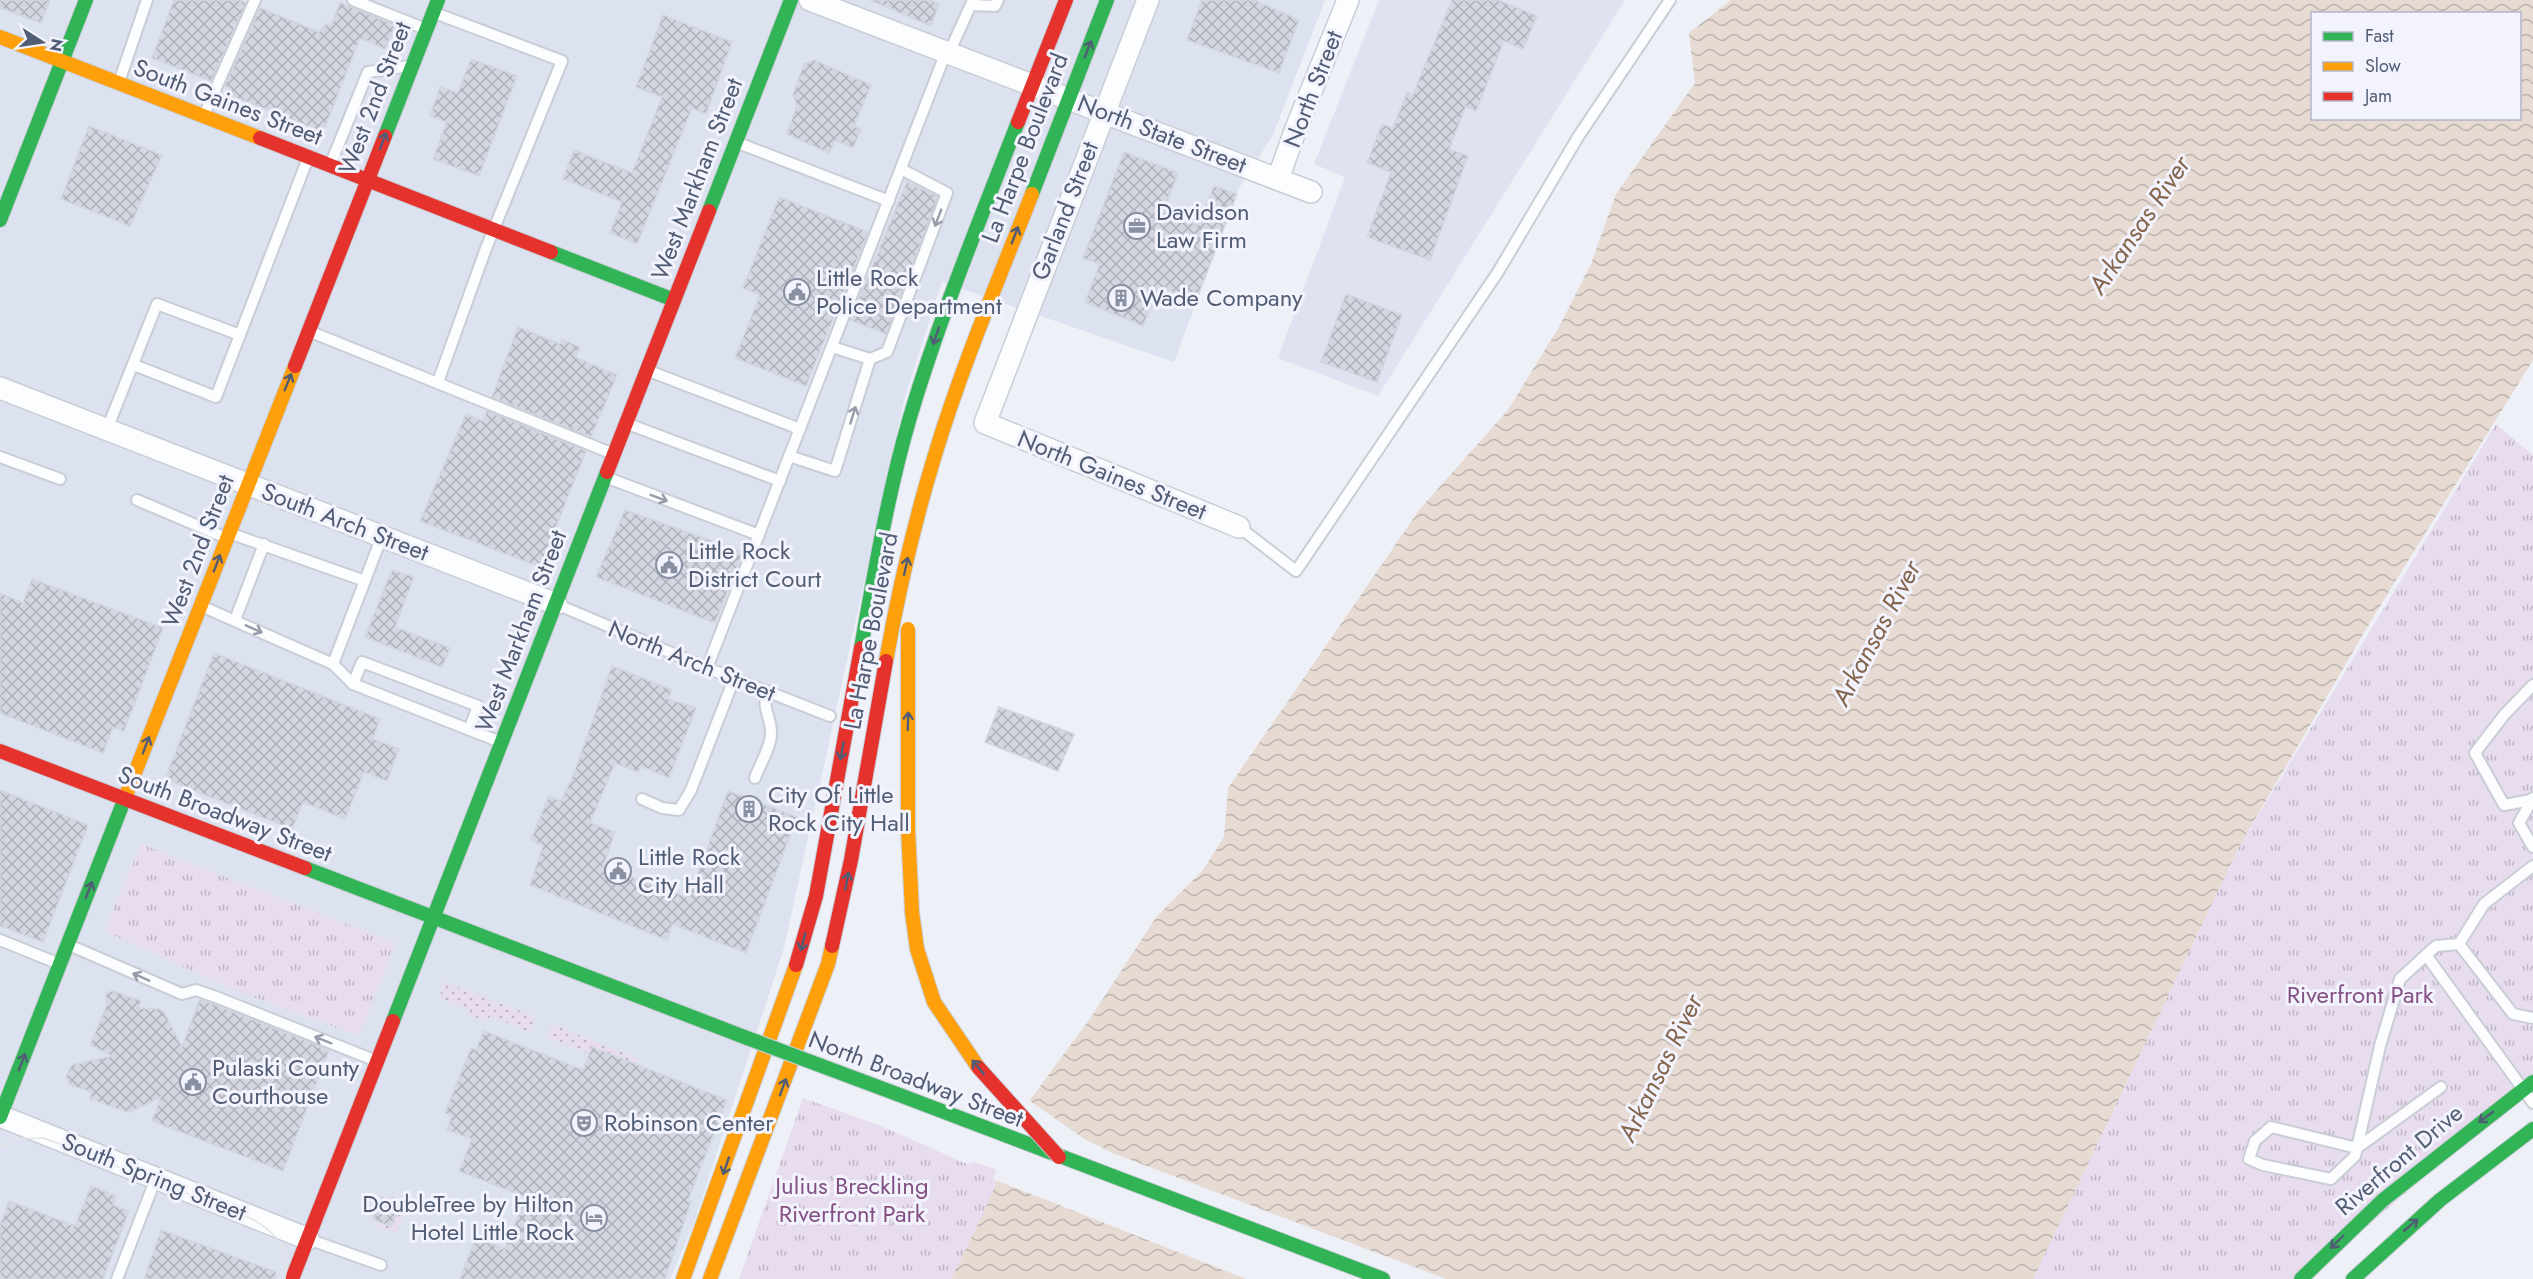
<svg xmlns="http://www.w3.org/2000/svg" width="2533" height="1279" font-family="Jost,sans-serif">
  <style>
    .residential { fill: #dfe2f1 }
    .commercial { fill: #dce2f0 }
    .grass { fill: url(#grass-dots) }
    .park { fill: url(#park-tufts) }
    .water { fill: url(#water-waves); fill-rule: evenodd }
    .pier { fill: #eef0f8 }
    .building { fill: url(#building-cross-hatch); stroke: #d1d6e0; stroke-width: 1.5 }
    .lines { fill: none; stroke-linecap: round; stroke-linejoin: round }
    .lane-casing { stroke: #c9cdd5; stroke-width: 14 }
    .street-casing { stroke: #c9cdd5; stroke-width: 24 }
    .fast-casing { stroke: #c9cdd5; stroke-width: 16 }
    .slow-casing { stroke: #c9cdd5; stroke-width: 16 }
    .jam-casing { stroke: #c9cdd5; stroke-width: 16 }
    .lane { stroke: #fcfdfe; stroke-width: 10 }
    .street { stroke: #fcfdfe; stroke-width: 21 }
    .fast { stroke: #30b455; stroke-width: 14 }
    .slow { stroke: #ff9f0a; stroke-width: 14 }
    .jam { stroke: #e5322d; stroke-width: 14 }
    .tram { stroke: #e3e6e4; stroke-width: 1.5 }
    .fast-bridge-casing { stroke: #c9cdd6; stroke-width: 16; stroke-linecap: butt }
    .slow-bridge-casing { stroke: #c9cdd6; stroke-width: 16; stroke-linecap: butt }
    .jam-bridge-casing { stroke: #c9cdd6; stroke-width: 16; stroke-linecap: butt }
    .fast-bridge { stroke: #30b455; stroke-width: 14 }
    .slow-bridge { stroke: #ff9f0a; stroke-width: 14 }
    .jam-bridge { stroke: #e5322d; stroke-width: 14 }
    .oneway { stroke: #515d74 }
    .oneway2 { stroke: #959dab }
    .labels { text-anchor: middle; stroke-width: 6; stroke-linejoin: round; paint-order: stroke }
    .street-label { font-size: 24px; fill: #515d74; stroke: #f2f3fd }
    .poi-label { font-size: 24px; fill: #515d74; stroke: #f2f3fd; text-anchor: start }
    .park-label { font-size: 24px; fill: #835083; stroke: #f2f3fd }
    .water-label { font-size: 26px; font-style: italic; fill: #85654c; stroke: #f2f3fd }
  </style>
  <defs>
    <pattern id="grass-dots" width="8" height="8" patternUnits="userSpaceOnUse" patternTransform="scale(1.5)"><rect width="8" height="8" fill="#e8dcef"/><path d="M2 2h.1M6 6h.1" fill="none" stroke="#beb6c6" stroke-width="1.8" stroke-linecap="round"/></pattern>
    <pattern id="park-tufts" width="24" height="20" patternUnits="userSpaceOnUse" patternTransform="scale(1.5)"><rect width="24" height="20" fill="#e8dcef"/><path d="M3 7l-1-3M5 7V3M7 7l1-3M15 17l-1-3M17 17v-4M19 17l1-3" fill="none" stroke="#beb6c6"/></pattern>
    <pattern id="water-waves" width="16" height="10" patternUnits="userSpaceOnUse" patternTransform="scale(1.5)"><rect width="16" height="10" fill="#e6dad2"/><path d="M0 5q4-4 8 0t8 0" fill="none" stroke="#bdb4af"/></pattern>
    <pattern id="building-cross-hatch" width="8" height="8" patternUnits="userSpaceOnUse" patternTransform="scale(1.5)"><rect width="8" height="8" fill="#d4d7e1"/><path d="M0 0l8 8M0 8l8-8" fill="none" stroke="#aeb2bb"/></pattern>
  </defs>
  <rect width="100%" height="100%" fill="#eef0f8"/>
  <polygon class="residential" points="1379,0 1625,0 1378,396 1278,358 1345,177 1314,164"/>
  <polygon class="commercial" points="0,0 1325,0 1273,135 1238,190 1174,362 942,282 904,400 784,948 693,1226 670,1279 0,1279"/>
  <g class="grass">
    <polygon points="445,982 536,1017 530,1032 490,1016 487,1022 469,1015 470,1010 439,998"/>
    <polygon points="552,1024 638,1059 636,1065 592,1047 589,1054 547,1037"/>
    <polygon points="387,1195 408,1203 396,1233 375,1225 376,1221 392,1227 400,1204 386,1198"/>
  </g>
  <g class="park">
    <polygon points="2496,424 2533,455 2533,1082 2307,1279 2033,1279 2240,845"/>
    <polygon points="141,844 396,943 359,1036 232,989 104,931"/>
    <polygon points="803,1098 881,1126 967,1164 975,1162 1000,1171 986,1210 951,1279 739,1279"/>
  </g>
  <path class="water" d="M1731,0h802v360l-158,254 -135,231 -207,434h-1082l34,-69 45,-110 59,-80 68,-104 46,-46 21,-33 4,-49 192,-279 88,-99 51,-83 32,-63 25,-70 79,-111 -6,-50zM2312,14h208v104h-208z"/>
  <polygon class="pier" points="1027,1099 1086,1140 1115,1154 1446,1279 1246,1279 993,1179"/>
  <g class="building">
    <polygon points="0,0 50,0 41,23 0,8"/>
    <polygon points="174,0 239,0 246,3 211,81 152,58"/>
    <polygon points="870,0 930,0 939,4 931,26"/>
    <polygon points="1202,0 1254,0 1299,20 1279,73 1187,40"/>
    <polygon points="1452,0 1498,0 1537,16 1523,49 1504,41 1476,111 1466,106 1449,149 1468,156 1430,260 1367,237 1391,172 1367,163 1382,124 1393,128 1407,92 1413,94"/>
    <polygon points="340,3 395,25 385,49 360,38 323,132 228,94 230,89 225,86 260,8 319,32 326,24 331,26"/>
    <polygon points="663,15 732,42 706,114 692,108 637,244 610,233 622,202 563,179 574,150 632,173 662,97 636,87"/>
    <polygon points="471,59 517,76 479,176 433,159 447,122 430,116 440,87 458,93"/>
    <polygon points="814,60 871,85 854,126 861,129 853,148 835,140 829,153 787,134 797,105 793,95 804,64"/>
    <polygon points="89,126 162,155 130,226 61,199"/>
    <polygon points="1124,152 1178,173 1163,212 1198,225 1214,186 1237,194 1196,301 1159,287 1143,326 1085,302 1100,264 1083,258"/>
    <polygon points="907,182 938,197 886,334 850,320"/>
    <polygon points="779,197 868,232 806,386 735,358 760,295 743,288"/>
    <polygon points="1346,294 1402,315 1377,382 1321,362"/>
    <polygon points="518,327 560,344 562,339 580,347 575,357 617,375 591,437 492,397"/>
    <polygon points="487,411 586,451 540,567 420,521 466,414 483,421"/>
    <polygon points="625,510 743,552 715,623 596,577"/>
    <polygon points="392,570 414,577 395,627 450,648 442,667 365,637"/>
    <polygon points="32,579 163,628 124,731 113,727 103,753 0,713 0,593 23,603"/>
    <polygon points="214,653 380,719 373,739 399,749 387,781 364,772 345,819 303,802 292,829 165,779"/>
    <polygon points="612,666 672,690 668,699 696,708 669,778 641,766 638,772 615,763 590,823 615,832 603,867 689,898 728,791 797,817 746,953 672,924 667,940 530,885 543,846 531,840 549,796 561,801 573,776"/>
    <polygon points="999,707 1074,734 1058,771 985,742"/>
    <polygon points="0,790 88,825 43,942 0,926"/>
    <polygon points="113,991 141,1001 138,1008 159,1009 164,1012 182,1047 200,999 329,1050 283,1171 152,1121 161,1097 130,1112 124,1111 90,1099 92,1092 70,1085 66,1077 72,1065 113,1056 90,1045 107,1005 106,993"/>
    <polygon points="484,1031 583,1070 592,1047 727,1100 688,1200 691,1201 665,1279 460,1279 476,1237 505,1249 526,1197 459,1171 472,1139 447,1130 452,1116 445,1113 471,1048 476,1050"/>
    <polygon points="91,1186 116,1196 113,1205 129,1211 103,1279 0,1279 0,1226 9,1201 75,1226"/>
    <polygon points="382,1197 401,1204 391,1227 373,1219"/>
    <polygon points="161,1230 276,1272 275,1279 144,1279"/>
  </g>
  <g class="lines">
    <defs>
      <g id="lane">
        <polyline points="353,0 423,28"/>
        <polyline points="971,5 995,6 998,0"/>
        <polyline points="435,13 562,61 485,251 438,382"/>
        <polyline points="949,53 973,0"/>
        <polyline points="119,82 147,0"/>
        <polyline points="204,115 255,0"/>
        <polyline points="738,143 889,201"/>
        <polyline points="331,163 368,72 409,66"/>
        <polyline points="311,332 611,453"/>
        <polyline points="870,359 887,352 947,193 901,169"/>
        <polyline points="134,365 216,397 308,158"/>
        <polyline points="649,371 800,429"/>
        <polyline points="628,424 780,481"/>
        <polyline points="107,429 157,304 240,335"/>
        <polyline points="789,456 835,471 870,359 832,347"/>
        <polyline points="0,457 60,479"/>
        <polyline points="608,478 759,535"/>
        <polyline points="137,500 224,537"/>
        <polyline points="1239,527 1296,571 1498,272 1578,137 1670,0"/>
        <polyline points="229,533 365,581"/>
        <polyline points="556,604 707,668 830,716"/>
        <polyline points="201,606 333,664 382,536"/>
        <polyline points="235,620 264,544"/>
        <polyline points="333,664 353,684"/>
        <polyline points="707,668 946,52"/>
        <polyline points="469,730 478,706 362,662 353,684 498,741"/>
        <path d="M755,778c5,-14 16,-31 16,-45 0,-18 -9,-21 -4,-42"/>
        <polyline points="2533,798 2519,823 2533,847"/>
        <polyline points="642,799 662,808 679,810 691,790 734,679"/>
        <polyline points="2531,800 2504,805 2475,753 2504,715 2533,685"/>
        <polyline points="2533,866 2484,904 2459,944 2513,1014 2533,1018"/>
        <polyline points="0,940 57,963"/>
        <polyline points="69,945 182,994 196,990 216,997 374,1060"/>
        <polyline points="2426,955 2533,1103"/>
        <polyline points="2441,1087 2357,1148 2271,1127 2255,1141 2249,1159 2263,1165 2331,1179 2355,1156 2357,1148 2380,1046 2400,979 2436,946 2459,944"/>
        <polyline points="308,1239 381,1265"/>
        <polyline points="117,1279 156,1178"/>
      </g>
      <g id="street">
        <polyline points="810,0 1311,192"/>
        <polyline points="1148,0 985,423 1239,527"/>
        <polyline points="1278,179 1295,131 1348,0"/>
        <polyline points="0,388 556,604"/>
        <polyline points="0,1116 308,1239"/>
      </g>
      <g id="fast">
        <polyline points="385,136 438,0"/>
        <polyline points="1032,194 1107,0"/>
        <polyline points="709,211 791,0"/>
        <polyline points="0,220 86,0"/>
        <polyline points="551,252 674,300"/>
        <path d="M861,648c14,-78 27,-156 49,-231 30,-101 70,-197 108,-295"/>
        <polyline points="305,868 747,1038"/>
        <polyline points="393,1021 607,472"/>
        <polyline points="897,1094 1383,1279"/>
        <polyline points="0,1117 125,798"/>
        <polyline points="2301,1279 2383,1200 2533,1082"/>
        <polyline points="2353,1279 2440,1200 2533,1129"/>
      </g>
      <g id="slow">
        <polyline points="0,37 260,138"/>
        <path d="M886,661c12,-68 28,-137 48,-203 27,-90 64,-177 98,-264"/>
        <polyline points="125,798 295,366"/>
        <polyline points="683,1279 796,965"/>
        <polyline points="710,1279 828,964 832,946"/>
      </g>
      <g id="jam">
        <polyline points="1018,122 1066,0"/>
        <polyline points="260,138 551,252"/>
        <polyline points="295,366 385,136"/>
        <polyline points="607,472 709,211"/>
        <polyline points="0,751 305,868"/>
        <polyline points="832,946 851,860 886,661"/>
        <polyline points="796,965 816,896 861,648"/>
        <polyline points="292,1279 393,1021"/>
      </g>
    </defs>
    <use href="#lane" class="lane-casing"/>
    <use href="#street" class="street-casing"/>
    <use href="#fast" class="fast-casing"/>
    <use href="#slow" class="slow-casing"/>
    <use href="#jam" class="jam-casing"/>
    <use href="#lane" class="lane"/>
    <use href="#street" class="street"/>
    <use href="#fast" class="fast"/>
    <use href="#slow" class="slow"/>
    <use href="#jam" class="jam"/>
    <path class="tram" d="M0,1148l16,-9 28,-1 206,80c26,14 40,30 35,61"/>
    <defs>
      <polyline id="fast-bridge" points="747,1038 897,1094"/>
      <polyline id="slow-bridge" points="908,629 908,828 912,912 917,949 934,1002 978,1067"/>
      <polyline id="jam-bridge" points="978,1067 1059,1157"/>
    </defs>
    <use href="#fast-bridge" class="fast-bridge-casing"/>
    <use href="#slow-bridge" class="slow-bridge-casing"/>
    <use href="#jam-bridge" class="jam-bridge-casing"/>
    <use href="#fast-bridge" class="fast-bridge"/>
    <use href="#slow-bridge" class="slow-bridge"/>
    <use href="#jam-bridge" class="jam-bridge"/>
  </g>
  <defs><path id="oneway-shaft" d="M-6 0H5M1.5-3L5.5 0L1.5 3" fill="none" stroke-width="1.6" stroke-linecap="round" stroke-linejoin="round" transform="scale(1.5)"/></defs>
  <g class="oneway">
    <use href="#oneway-shaft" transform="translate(1088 49) rotate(-68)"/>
    <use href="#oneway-shaft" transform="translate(383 141) rotate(-69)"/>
    <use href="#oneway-shaft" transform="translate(1015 235) rotate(-69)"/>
    <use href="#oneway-shaft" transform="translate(936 336) rotate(109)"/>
    <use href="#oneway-shaft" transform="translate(288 382) rotate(-68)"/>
    <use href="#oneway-shaft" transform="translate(217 563) rotate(-69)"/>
    <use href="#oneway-shaft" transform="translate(906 566) rotate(-78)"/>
    <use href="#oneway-shaft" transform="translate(908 721) rotate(-88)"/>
    <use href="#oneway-shaft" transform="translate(146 745) rotate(-69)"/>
    <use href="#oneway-shaft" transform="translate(842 751) rotate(100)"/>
    <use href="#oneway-shaft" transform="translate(847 881) rotate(-79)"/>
    <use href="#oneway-shaft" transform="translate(89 890) rotate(-68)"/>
    <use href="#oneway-shaft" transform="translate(803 942) rotate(105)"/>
    <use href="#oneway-shaft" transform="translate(22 1062) rotate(-69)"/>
    <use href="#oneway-shaft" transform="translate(978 1067) rotate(-130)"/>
    <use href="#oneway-shaft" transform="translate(783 1087) rotate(-70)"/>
    <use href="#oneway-shaft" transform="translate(2486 1117) rotate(143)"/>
    <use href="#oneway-shaft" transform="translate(726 1166) rotate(109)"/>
    <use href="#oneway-shaft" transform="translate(2411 1225) rotate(-40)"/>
    <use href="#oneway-shaft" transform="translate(2337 1242) rotate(136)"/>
  </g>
  <g class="oneway2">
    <use href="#oneway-shaft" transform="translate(938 218) rotate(111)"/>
    <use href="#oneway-shaft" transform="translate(853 415) rotate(-73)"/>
    <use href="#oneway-shaft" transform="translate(659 498) rotate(20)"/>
    <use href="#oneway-shaft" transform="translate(254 629) rotate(24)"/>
    <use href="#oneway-shaft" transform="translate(141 977) rotate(-156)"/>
    <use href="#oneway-shaft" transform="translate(323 1040) rotate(-158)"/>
  </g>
  <defs>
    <symbol id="office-ring" viewBox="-11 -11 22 22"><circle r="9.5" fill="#f2f3fd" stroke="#8890a2" stroke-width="1.5"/><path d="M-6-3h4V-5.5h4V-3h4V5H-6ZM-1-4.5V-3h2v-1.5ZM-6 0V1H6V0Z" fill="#8890a2"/></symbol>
    <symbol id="civic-ring" viewBox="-11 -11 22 22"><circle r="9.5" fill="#f2f3fd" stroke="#8890a2" stroke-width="1.5"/><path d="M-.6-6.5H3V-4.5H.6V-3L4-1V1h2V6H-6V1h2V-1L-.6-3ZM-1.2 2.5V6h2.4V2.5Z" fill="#8890a2"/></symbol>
    <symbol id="building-ring" viewBox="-11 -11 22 22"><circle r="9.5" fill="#f2f3fd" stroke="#8890a2" stroke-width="1.5"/><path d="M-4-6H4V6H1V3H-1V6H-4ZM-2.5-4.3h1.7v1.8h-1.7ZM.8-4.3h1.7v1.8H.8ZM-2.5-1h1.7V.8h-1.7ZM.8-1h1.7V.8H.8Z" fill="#8890a2"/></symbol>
    <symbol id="theatre-ring" viewBox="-11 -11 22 22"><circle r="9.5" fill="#f2f3fd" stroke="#8890a2" stroke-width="1.5"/><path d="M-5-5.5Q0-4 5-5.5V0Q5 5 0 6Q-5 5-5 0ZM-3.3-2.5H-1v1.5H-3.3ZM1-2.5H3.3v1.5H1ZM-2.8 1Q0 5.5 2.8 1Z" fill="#8890a2"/></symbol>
    <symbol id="hotel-ring" viewBox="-11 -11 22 22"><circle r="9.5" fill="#f2f3fd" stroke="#8890a2" stroke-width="1.5"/><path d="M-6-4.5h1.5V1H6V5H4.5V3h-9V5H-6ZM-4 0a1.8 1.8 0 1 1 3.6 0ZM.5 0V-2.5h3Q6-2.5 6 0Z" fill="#8890a2"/></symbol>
  </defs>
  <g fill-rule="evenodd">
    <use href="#office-ring" x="1122" y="211" width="30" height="30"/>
    <use href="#civic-ring" x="782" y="277" width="30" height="30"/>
    <use href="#building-ring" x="1106" y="283" width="30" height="30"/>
    <use href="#civic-ring" x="654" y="550" width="30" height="30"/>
    <use href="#building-ring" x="734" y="794" width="30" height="30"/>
    <use href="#civic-ring" x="603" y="856" width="30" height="30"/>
    <use href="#civic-ring" x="178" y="1067" width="30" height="30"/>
    <use href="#theatre-ring" x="569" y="1108" width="30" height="30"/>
    <use href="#hotel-ring" x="579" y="1203" width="30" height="30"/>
  </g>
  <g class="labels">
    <g class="street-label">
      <text transform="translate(1313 89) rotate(-69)" y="8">North Street</text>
      <text transform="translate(375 98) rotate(-69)" y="8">West 2nd Street</text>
      <text transform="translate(228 102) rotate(21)" y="8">South Gaines Street</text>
      <text transform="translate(1162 134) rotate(21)" y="8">North State Street</text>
      <text transform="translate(1025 148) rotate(-69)" y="8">La Harpe Boulevard</text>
      <text transform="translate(697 179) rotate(-69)" y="8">West Markham Street</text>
      <text transform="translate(1065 211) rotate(-69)" y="8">Garland Street</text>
      <text transform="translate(1112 475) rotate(22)" y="8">North Gaines Street</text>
      <text transform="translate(345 522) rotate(21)" y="8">South Arch Street</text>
      <text transform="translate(198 551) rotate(-69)" y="8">West 2nd Street</text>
      <text transform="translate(521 631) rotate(-69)" y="8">West Markham Street</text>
      <text transform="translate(871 631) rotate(-79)" y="8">La Harpe Boulevard</text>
      <text transform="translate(692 661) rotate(22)" y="8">North Arch Street</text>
      <text transform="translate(225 814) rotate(21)" y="8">South Broadway Street</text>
      <text transform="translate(916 1079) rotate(21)" y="8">North Broadway Street</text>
      <text transform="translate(2399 1160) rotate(-40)" y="8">Riverfront Drive</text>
      <text transform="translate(154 1177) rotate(22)" y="8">South Spring Street</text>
    </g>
    <g class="poi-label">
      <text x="1156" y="220">Davidson<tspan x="1156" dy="28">Law Firm</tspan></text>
      <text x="816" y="286">Little Rock<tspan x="816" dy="28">Police Department</tspan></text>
      <text x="1140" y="306">Wade Company</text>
      <text x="688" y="559">Little Rock<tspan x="688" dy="28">District Court</tspan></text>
      <text x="768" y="803">City Of Little<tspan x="768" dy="28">Rock City Hall</tspan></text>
      <text x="638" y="865">Little Rock<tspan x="638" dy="28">City Hall</tspan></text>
      <text x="212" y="1076">Pulaski County<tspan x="212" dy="28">Courthouse</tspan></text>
      <text x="604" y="1131">Robinson Center</text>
      <text x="574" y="1212" text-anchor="end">DoubleTree by Hilton<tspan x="574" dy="28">Hotel Little Rock</tspan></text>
    </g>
    <g class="park-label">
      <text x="2360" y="1003">Riverfront Park</text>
      <text x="852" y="1194">Julius Breckling<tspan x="852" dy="28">Riverfront Park</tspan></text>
    </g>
    <g class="water-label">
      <text transform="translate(2139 225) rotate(-56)" y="9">Arkansas River</text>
      <text transform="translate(1876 633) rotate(-62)" y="9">Arkansas River</text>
      <text transform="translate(1660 1068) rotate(-64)" y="9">Arkansas River</text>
    </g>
  </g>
  <rect x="2311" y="12" width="210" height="108" fill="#f2f3fd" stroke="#b2b7c6" stroke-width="1.5"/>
  <rect x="2323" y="32" width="30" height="9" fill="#30b455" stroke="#b2b7c6" stroke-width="1.5"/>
  <text x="2365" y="42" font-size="18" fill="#515d74">Fast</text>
  <rect x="2323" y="62" width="30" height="9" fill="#ff9f0a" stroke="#b2b7c6" stroke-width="1.5"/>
  <text x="2365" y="72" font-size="18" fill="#515d74">Slow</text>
  <rect x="2323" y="92" width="30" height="9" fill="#e5322d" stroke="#b2b7c6" stroke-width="1.5"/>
  <text x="2365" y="102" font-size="18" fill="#515d74">Jam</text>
  <g transform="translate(42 42) rotate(102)" stroke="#f2f3fd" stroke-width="4.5" paint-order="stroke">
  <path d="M0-4.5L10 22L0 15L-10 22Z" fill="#515d74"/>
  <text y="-9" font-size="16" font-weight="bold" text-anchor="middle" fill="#515d74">N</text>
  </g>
</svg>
